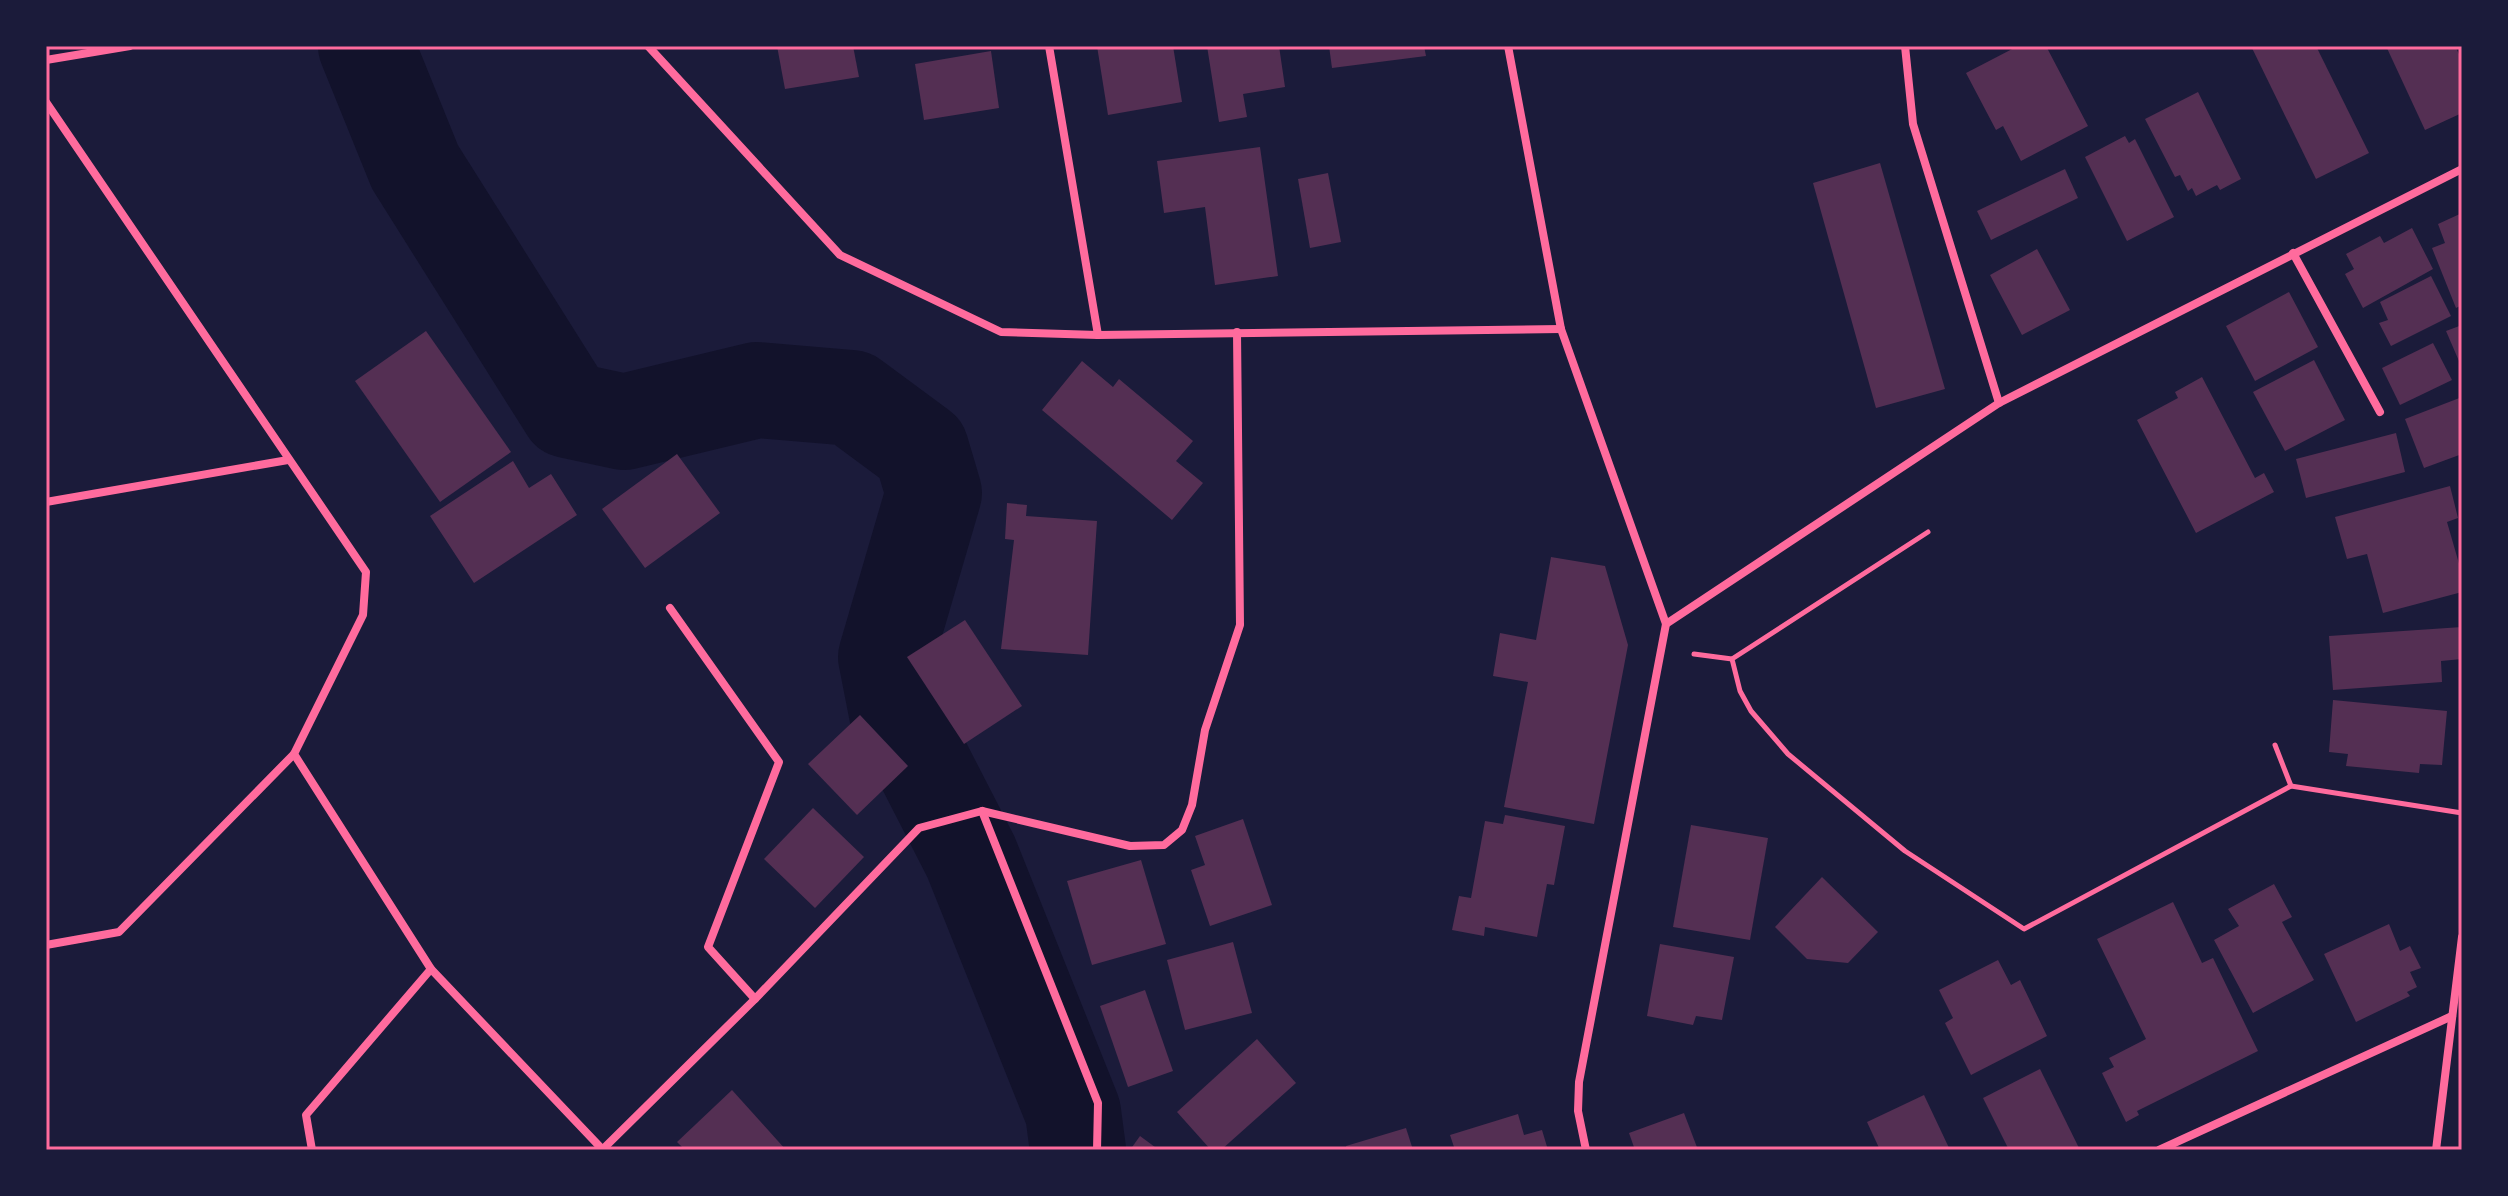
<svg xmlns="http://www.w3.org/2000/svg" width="2508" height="1196" font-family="Lato,sans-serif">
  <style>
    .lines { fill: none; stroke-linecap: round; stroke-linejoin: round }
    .river { stroke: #12122b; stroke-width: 96 }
    .building { fill: #542f53 }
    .path { stroke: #ff6b9d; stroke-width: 5 }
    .minor { stroke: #ff6b9d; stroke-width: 8 }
    .neatline { fill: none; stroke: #ff6b9d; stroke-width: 3 }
  </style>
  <rect width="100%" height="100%" fill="#1b1b3a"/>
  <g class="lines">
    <polyline class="river" points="366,46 415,167 568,410 624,422 757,390 852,398 921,449 934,493 886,657 897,713 971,857 1073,1112 1078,1150"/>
  </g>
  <g class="building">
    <polygon points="777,46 853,46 859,77 785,89"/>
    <polygon points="1097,46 1173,46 1182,102 1108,115"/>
    <polygon points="1207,46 1279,46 1285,87 1243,94 1247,117 1219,122"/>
    <polygon points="1329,46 1424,46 1426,56 1332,68"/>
    <polygon points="2018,46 2046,46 2088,126 2021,161 2003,126 1996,130 1966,73"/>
    <polygon points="2251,46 2316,46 2369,153 2316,179"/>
    <polygon points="2386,46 2455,46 2462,60 2462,113 2425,130"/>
    <polygon points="991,51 999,108 924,120 915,64"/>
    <polygon points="2198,92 2241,179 2220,190 2217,185 2196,196 2192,188 2188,191 2180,175 2175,177 2145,119"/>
    <polygon points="2125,136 2129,143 2135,139 2174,217 2127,241 2085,157"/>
    <polygon points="1260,147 1278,276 1215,285 1205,207 1164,213 1157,161"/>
    <polygon points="1880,163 1945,389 1876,408 1813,183"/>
    <polygon points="2065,169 2078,198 1991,240 1977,211"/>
    <polygon points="1328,173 1341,242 1310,248 1298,179"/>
    <polygon points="2462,213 2462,305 2456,308 2432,248 2445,243 2438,224"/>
    <polygon points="2412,228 2433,269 2363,308 2345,274 2354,269 2346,254 2380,236 2384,243"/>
    <polygon points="2037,249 2070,310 2022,335 1990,275"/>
    <polygon points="2431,276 2451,316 2391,346 2379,323 2388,320 2380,302"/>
    <polygon points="2289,292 2318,347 2255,381 2226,326"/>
    <polygon points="2462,325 2462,368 2446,331"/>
    <polygon points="426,331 511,452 440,502 355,381"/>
    <polygon points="2433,343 2452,380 2400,405 2382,368"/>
    <polygon points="2314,360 2345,420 2285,451 2253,392"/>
    <polygon points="1082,361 1113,387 1119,379 1193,441 1176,461 1203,483 1172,520 1042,410"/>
    <polygon points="2202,377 2255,478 2264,473 2274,492 2196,533 2137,420 2178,398 2175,392"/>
    <polygon points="2462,397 2462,454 2424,468 2405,419"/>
    <polygon points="2396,433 2405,472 2306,498 2296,459"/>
    <polygon points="677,454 720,513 645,568 602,509"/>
    <polygon points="513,461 529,488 551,474 577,515 474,583 430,516"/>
    <polygon points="2450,486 2458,518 2447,522 2462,574 2462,592 2383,613 2367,554 2347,559 2335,517"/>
    <polygon points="1007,503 1027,505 1026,516 1097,521 1088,655 1001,649 1014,540 1005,539"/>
    <polygon points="1551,557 1605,566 1628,645 1594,824 1504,807 1528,682 1493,676 1500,633 1536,640"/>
    <polygon points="965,620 1022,706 964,744 907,657"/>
    <polygon points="2462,627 2462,659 2441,661 2442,682 2333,690 2329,636"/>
    <polygon points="2333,700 2447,711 2442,765 2420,764 2419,773 2346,766 2348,754 2329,752"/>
    <polygon points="860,715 908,766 857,815 808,764"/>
    <polygon points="813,808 864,857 815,908 764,859"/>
    <polygon points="1505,815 1565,826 1554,885 1547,884 1537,937 1485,927 1484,936 1452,930 1459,896 1471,898 1485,821 1503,824"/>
    <polygon points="1243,819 1272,905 1210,926 1191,870 1205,865 1195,836"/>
    <polygon points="1691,825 1768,838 1750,940 1673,927"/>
    <polygon points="1141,860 1166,944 1092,965 1067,881"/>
    <polygon points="1822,877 1878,932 1848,963 1807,959 1775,927"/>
    <polygon points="2274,884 2292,917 2282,922 2314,980 2253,1013 2214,940 2239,926 2228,909"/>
    <polygon points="2173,902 2202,963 2213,958 2258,1051 2137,1111 2139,1115 2126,1122 2102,1073 2114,1067 2109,1058 2146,1039 2097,939"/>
    <polygon points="2389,924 2400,951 2410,946 2421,968 2410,972 2417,987 2407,992 2410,996 2356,1022 2324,954"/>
    <polygon points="1233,942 1252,1013 1185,1030 1167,960"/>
    <polygon points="1660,944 1734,957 1722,1020 1696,1016 1693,1025 1647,1016"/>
    <polygon points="1998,960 2011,985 2020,980 2047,1036 1971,1075 1945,1023 1953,1018 1939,990"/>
    <polygon points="1145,990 1173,1071 1128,1087 1100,1006"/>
    <polygon points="1257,1039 1296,1083 1221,1150 1211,1150 1177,1112"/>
    <polygon points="2040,1069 2079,1148 2074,1150 2009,1150 1983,1098"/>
    <polygon points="732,1090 786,1150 685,1150 677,1142"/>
    <polygon points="1924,1095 1950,1150 1880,1150 1867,1122"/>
    <polygon points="1684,1113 1698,1150 1635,1150 1629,1133"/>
    <polygon points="1518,1114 1524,1135 1542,1130 1548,1150 1455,1150 1450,1135"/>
    <polygon points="1406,1128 1413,1150 1347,1150 1346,1146"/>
    <polygon points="1140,1136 1159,1150 1130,1150"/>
  </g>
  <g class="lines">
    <g class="path">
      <polyline points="1928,532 1732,659 1740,691 1751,711 1788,754 1905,851 2024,929 2291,786"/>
      <polyline points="1694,654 1732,659"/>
      <polyline points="2275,745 2291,786 2462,813"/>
    </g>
    <g class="minor">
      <polyline points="648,46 840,255 1001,332 1098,335 1561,329"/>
      <polyline points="1049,46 1098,335"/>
      <polyline points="1508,46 1561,329 1666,624"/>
      <polyline points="1905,46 1913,124 1999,403"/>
      <polyline points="46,60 130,46"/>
      <polyline points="46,102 366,572 363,615 294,754 431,969 603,1150"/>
      <polyline points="2293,253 2380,412"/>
      <polyline points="46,502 288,460"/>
      <polyline points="670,608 779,762 708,947 755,999"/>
      <polyline points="982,811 1098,1103 1097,1150"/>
      <polyline points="46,945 119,932 294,754"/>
      <polyline points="603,1149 755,999 919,828 982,811 1130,846 1164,845 1182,830 1192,805 1205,730 1240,625 1237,332"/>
      <polyline points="312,1150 306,1115 431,969"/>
      <polyline points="1586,1150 1578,1111 1579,1082 1666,624 1999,403 2462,169"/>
      <polyline points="2159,1150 2452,1016"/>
      <polyline points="2436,1150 2462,937"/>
    </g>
  </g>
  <rect width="2508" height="1196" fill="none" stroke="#1b1b3a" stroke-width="96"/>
  <rect x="48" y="48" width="2412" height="1100" class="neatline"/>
</svg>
